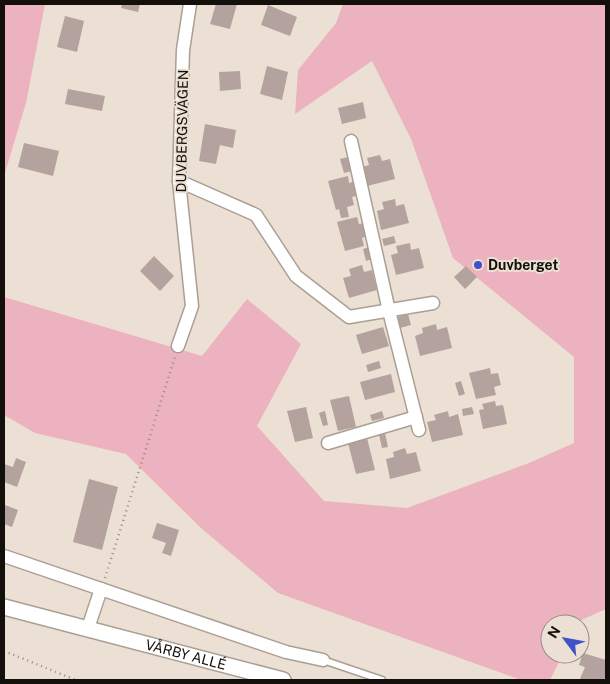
<svg xmlns="http://www.w3.org/2000/svg" width="610" height="684" font-family="'Public Sans',sans-serif">
  <style>
    .green { fill: #ecb2bf }
    .building { fill: #b3a29d }
    .lines { fill: none; stroke-linecap: round; stroke-linejoin: round }
    .service-casing { stroke: #ab9f94; stroke-width: 9 }
    .minor-casing { stroke: #ab9f94; stroke-width: 15 }
    .tertiary-casing { stroke: #ab9f94; stroke-width: 18 }
    .path { stroke: #938b82; stroke-width: 2.5; stroke-dasharray: 1 4; stroke-linecap: butt }
    .service { stroke: #fff; stroke-width: 6 }
    .minor { stroke: #fff; stroke-width: 12 }
    .tertiary { stroke: #fff; stroke-width: 15 }
    .poi-dot { fill: #4052c5; stroke: #ece0d4; stroke-width: 2 }
    .labels { text-anchor: middle; stroke-width: 4; stroke-linejoin: round; paint-order: stroke }
    .street-label { font-size: 14px; fill: #130f0b; stroke: #ece0d4 }
    .poi-label { font-size: 14px; font-weight: bold; fill: #130f0b; stroke: #ece0d4; text-anchor: start }
  </style>
  <rect width="100%" height="100%" fill="#ece0d4"/>
  <g class="green">
    <polygon points="4,4 45,4 26,103 4,176"/>
    <polygon points="343,4 606,4 606,609 579,621 577,624 550,624 550,654 563,654 550,680 521,680 278,593 201,528 126,454 35,433 4,415 4,297 202,356 247,299 301,344 257,426 324,501 407,508 529,463 574,443 574,357 453,258 411,139 372,61 295,114 298,70 336,23"/>
  </g>
  <g class="building">
    <polygon points="122,4 140,4 138,12 121,8"/>
    <polygon points="216,4 237,4 230,29 210,24"/>
    <polygon points="268,5 297,17 290,36 261,25"/>
    <polygon points="65,16 84,21 77,52 57,47"/>
    <polygon points="267,66 288,72 282,100 260,94"/>
    <polygon points="240,71 241,89 220,91 219,72"/>
    <polygon points="68,89 105,96 102,111 65,104"/>
    <polygon points="363,102 366,118 342,124 338,108"/>
    <polygon points="205,124 236,130 233,148 220,145 216,164 199,161"/>
    <polygon points="24,143 59,151 53,176 18,167"/>
    <polygon points="380,155 382,161 390,159 395,179 367,186 362,167 369,165 367,158"/>
    <polygon points="348,157 352,171 344,173 340,159"/>
    <polygon points="348,176 349,183 355,181 359,195 352,197 354,205 347,207 349,217 341,218 339,209 336,210 328,181"/>
    <polygon points="395,199 396,206 404,204 409,223 381,230 377,211 384,209 382,202"/>
    <polygon points="357,217 359,224 365,223 368,236 362,238 364,246 345,251 337,222"/>
    <polygon points="394,236 396,243 384,246 382,239"/>
    <polygon points="410,243 411,250 419,248 424,268 396,275 391,255 398,253 396,246"/>
    <polygon points="369,247 372,259 366,261 363,249"/>
    <polygon points="154,256 174,276 160,291 140,271"/>
    <polygon points="362,265 364,272 372,270 377,290 349,298 343,278 351,276 349,269"/>
    <polygon points="466,266 477,277 465,289 454,277"/>
    <polygon points="408,314 411,325 400,328 397,317"/>
    <polygon points="436,324 437,330 447,327 452,348 420,356 415,336 423,333 422,328"/>
    <polygon points="383,327 389,346 362,354 356,335"/>
    <polygon points="379,361 381,368 368,372 366,365"/>
    <polygon points="490,368 491,374 498,373 501,385 494,387 496,395 476,399 469,373"/>
    <polygon points="391,374 395,392 365,400 360,382"/>
    <polygon points="461,381 465,394 459,396 455,383"/>
    <polygon points="349,396 356,427 338,431 330,400"/>
    <polygon points="495,401 496,406 503,405 507,424 483,429 479,410 484,409 482,404"/>
    <polygon points="306,407 313,438 295,442 287,411"/>
    <polygon points="472,407 474,414 463,416 462,409"/>
    <polygon points="325,411 328,425 323,426 319,413"/>
    <polygon points="382,411 384,418 372,421 370,415"/>
    <polygon points="448,411 449,417 458,414 463,435 432,442 427,422 436,420 434,415"/>
    <polygon points="385,433 388,447 382,448 379,435"/>
    <polygon points="367,438 375,470 356,474 348,443"/>
    <polygon points="405,448 407,454 416,452 421,471 390,479 386,459 394,457 393,452"/>
    <polygon points="16,458 26,462 17,487 4,482 4,464 13,467"/>
    <polygon points="89,479 118,487 102,550 73,542"/>
    <polygon points="5,505 18,510 12,527 4,524"/>
    <polygon points="157,523 179,530 171,556 162,553 166,543 152,538"/>
    <polygon points="583,653 606,660 606,680 580,679 585,667 579,665"/>
  </g>
  <g class="lines">
    <defs>
      <polyline id="service" points="323,660 382,680"/>
      <g id="minor">
        <polyline points="351,141 389,311 419,430"/>
        <polyline points="179,181 256,215 296,276 349,317 433,303"/>
        <polyline points="178,346 192,306 179,181 183,50 190,4"/>
        <polyline points="328,443 416,417"/>
        <polyline points="4,556 286,652 323,660"/>
        <polyline points="88,628 101,589"/>
      </g>
      <g id="tertiary">
        <path id="s1" d="M4,607l279,73"/>
      </g>
    </defs>
    <use href="#service" class="service-casing"/>
    <use href="#minor" class="minor-casing"/>
    <use href="#tertiary" class="tertiary-casing"/>
    <g class="path">
      <polyline points="105,578 175,357"/>
      <polyline points="4,651 76,680"/>
    </g>
    <use href="#service" class="service"/>
    <use href="#minor" class="minor"/>
    <use href="#tertiary" class="tertiary"/>
  </g>
  <circle class="poi-dot" cx="478" cy="265" r="5"/>
  <g class="labels">
    <g class="street-label">
      <text transform="translate(182 131) rotate(-89)" y="5">DUVBERGSVÄGEN</text>
      <text dy="5" stroke="none"><textPath href="#s1" startOffset="188">VÅRBY ALLÉ</textPath></text>
    </g>
    <g class="poi-label">
      <text x="488" y="270">Duvberget</text>
    </g>
  </g>
  <rect width="610" height="684" fill="none" stroke="#130f0b" stroke-width="10"/>
  <g transform="translate(565 639) rotate(302)"><circle r="24" fill="#ece0d4" stroke="#958c84"/>
  <path d="M0-4L9 19L0 12L-9 19Z" fill="#4052c5"/>
  <text y="-8" font-size="14" font-weight="bold" text-anchor="middle" fill="#130f0b">N</text>
  </g>
</svg>
